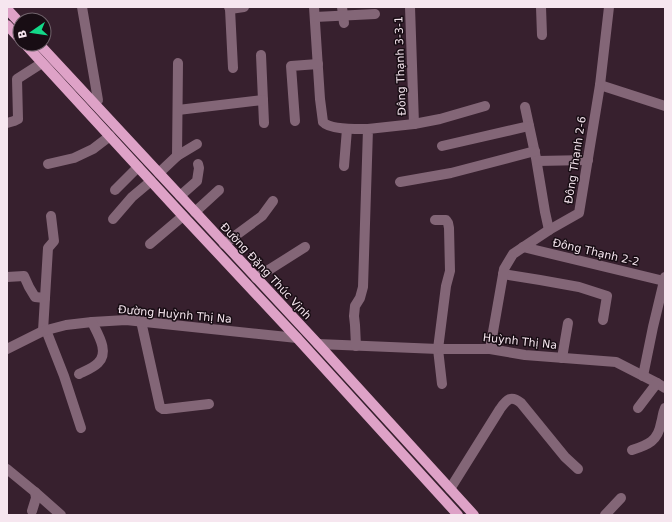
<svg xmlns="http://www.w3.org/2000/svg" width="672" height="522" font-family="'DejaVu Sans',sans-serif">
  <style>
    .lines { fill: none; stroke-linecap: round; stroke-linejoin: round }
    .minor { stroke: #836677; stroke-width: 10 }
    .major { stroke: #dea2c7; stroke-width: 10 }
    .labels { text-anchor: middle; stroke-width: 3; stroke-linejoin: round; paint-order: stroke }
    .street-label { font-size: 11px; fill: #f6e6ef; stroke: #180d14 }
  </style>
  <rect width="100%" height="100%" fill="#37202e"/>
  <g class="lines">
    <g class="minor">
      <polyline points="82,7 98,100 95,103"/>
      <polyline points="229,7 230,9 244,7"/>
      <path d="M314,7l6,92 3,23c7,8 34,7 45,7"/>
      <polyline points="342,7 344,23"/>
      <polyline points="410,7 414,124"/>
      <polyline points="541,7 542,35"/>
      <polyline points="230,9 233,68"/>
      <polyline points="315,17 375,14"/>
      <polyline points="261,55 264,123"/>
      <polyline points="600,85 665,106"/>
      <polyline points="525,107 536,158 545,212 549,230"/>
      <polyline points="178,110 263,100"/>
      <polyline points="295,121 291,66 318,64"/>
      <polyline points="7,123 14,121 18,119 17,79 42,63"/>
      <polyline points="442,146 529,126"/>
      <polyline points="177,156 197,144"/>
      <polyline points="537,161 588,160"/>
      <polyline points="48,164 74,158 93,149 110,136"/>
      <polyline points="344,166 347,129"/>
      <polyline points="159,173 177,156 178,63"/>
      <polyline points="400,182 451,173 535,151"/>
      <polyline points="115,190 138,167"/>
      <polyline points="180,196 197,181 199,168 198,164"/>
      <polyline points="195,212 219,190"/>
      <polyline points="113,219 132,197 151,181"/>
      <polyline points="435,220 446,220 448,223 449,228 450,271 446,286 438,349 442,384"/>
      <polyline points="150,244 183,216"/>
      <polyline points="224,244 262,216 273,201"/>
      <polyline points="523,247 664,281"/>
      <polyline points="503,274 540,280 579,287 607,296 603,320"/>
      <polyline points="7,277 24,276 29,287 35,297 45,298"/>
      <polyline points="256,278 305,247"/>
      <polyline points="141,321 160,407 163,409 166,409 209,404"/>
      <polyline points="46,330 64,376 81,428"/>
      <polyline points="43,331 48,248 54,241 51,216"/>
      <polyline points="318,344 438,349 490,349 525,355 616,362 657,383 665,388"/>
      <polyline points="356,346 355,325 354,316 355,306 360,298 363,287 368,129 414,124 440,119 485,106"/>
      <polyline points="7,349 43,331 66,325 92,322 126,320 297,338"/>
      <polyline points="490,349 504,269 513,254 549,230 579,213 600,85 609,7"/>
      <polyline points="562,358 568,323"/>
      <path d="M79,374c6,-3 14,-6 19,-11 12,-11 -1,-30 -6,-41"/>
      <polyline points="643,376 653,327 665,277"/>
      <polyline points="638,408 657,383"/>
      <path d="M632,450c16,-5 26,-9 29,-27 2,-6 1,-8 4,-15"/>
      <polyline points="7,469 35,492 36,498 32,511"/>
      <path d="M450,489l50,-80c7,-10 11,-14 21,-6l44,54 13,12"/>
      <polyline points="35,492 61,515"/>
      <polyline points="605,515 621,498"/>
    </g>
    <g class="major">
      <polyline points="7,9 20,23"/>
      <polyline points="7,25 20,39"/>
      <polyline points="25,44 183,216 297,338 458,515"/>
      <polyline points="39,44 318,344 474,515"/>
    </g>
  </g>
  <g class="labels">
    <g class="street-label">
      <text transform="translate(400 66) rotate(-92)" y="4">Đông Thạnh 3-3-1</text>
      <text transform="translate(575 160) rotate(-81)" y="4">Đông Thạnh 2-6</text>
      <text transform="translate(596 252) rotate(13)" y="4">Đông Thạnh 2-2</text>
      <text transform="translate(266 271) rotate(47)" y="4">Đường Đặng Thúc Vịnh</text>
      <text transform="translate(175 314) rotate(5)" y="4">Đường Huỳnh Thị Na</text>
      <text transform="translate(520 341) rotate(6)" y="4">Huỳnh Thị Na</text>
    </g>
  </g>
  <rect width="672" height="522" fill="none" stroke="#f6e6ef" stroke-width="16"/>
  <g transform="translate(32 32) rotate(257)"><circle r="19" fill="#180d14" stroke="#71646c"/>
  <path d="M0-3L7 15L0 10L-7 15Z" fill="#13d989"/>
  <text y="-6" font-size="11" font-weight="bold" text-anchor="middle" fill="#f6e6ef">B</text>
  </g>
</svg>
